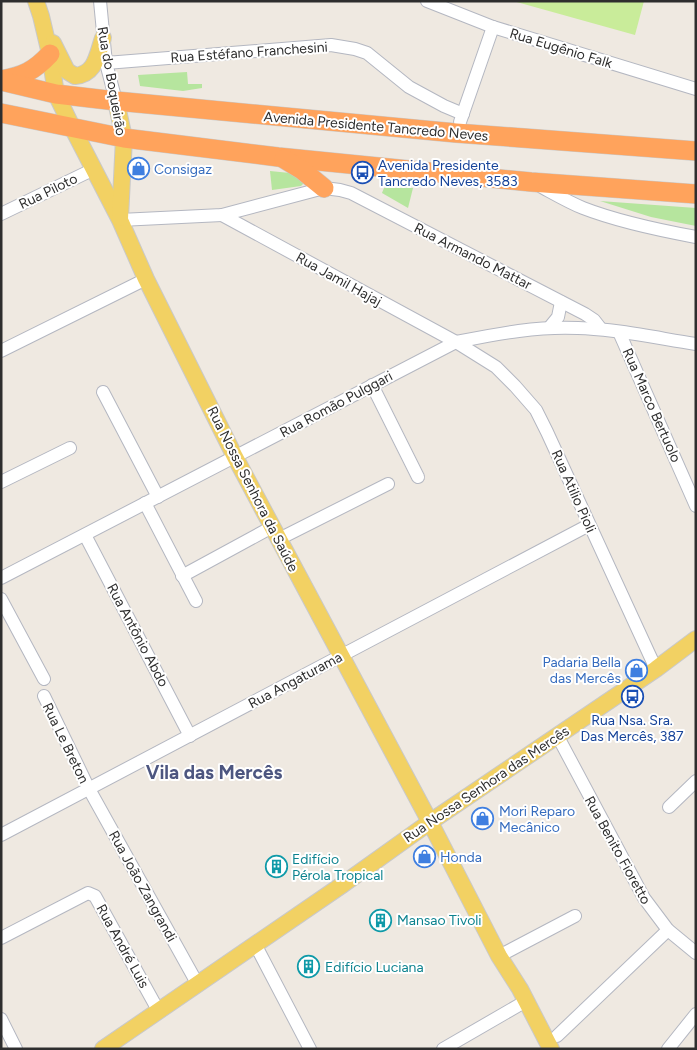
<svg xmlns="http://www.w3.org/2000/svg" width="697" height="1050" font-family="Figtree,sans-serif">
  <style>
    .green { fill: #b6e59e }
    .pitch { fill: #c9ec9a }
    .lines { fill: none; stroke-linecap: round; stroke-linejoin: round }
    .minor-casing { stroke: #b4b7c1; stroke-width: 14 }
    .major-casing { stroke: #c9c9c9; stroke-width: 18 }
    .highway-casing { stroke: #c9c9c9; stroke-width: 20 }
    .minor { stroke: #fff; stroke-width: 12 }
    .major { stroke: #f2d163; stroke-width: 16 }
    .highway { stroke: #ffa35c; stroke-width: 19 }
    .labels { text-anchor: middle; stroke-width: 4; stroke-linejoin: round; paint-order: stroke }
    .street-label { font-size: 14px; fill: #2e2e2e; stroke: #fff }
    .transit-label { font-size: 14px; fill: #164399; stroke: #fff; text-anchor: start }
    .shop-label { font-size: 14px; fill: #366cbe; stroke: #fff; text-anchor: start }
    .culture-label { font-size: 14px; fill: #0d838f; stroke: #fff; text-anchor: start }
    .district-label { font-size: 19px; font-weight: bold; fill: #4d5680; stroke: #fff }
  </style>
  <rect width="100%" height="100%" fill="#efe9e1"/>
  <g class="green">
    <polygon points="187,72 188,84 202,84 202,88 183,91 140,86 138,75"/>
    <polygon points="270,171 300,174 304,183 301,186 272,190"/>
    <polygon points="384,188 413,188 408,208 382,193"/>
    <polygon points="600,201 696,208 696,226 651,217"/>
  </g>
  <polygon class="pitch" points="513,1 644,1 635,35"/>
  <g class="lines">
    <defs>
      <g id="minor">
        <polyline points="100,1 106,63 116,101"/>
        <polyline points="427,1 493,27 696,89"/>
        <polyline points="106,63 331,45 355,49 367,53 409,87 444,106 463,114"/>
        <polyline points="460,122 493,27"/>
        <path d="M538,185c15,8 30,17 45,23 36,14 75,22 113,29"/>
        <polyline points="1,214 94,169"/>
        <polyline points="222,215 456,342 496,367 515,386 536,410 547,432 656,669"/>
        <polyline points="120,220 222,215 324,188 340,190 351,193 585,314 594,320 601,329"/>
        <polyline points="549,328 558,317 561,302"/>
        <polyline points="619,332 696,506"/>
        <polyline points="1,351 146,279"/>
        <polyline points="372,385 418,477"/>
        <polyline points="103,392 158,497"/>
        <polyline points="1,482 70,448"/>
        <polyline points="145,503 196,601"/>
        <polyline points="85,535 190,736"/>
        <polyline points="279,539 388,484"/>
        <polyline points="182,576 272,527"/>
        <path d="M1,578l455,-236c41,-8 80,-16 122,-14 39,1 79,10 118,16"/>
        <polyline points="1,599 44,679"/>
        <polyline points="44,696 89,789 197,983"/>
        <polyline points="557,735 644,898 668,930 696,953"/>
        <polyline points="669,807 696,781"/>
        <polyline points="1,835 589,525"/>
        <polyline points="1,938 88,893 95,896 158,1010"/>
        <polyline points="255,944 310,1049"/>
        <polyline points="499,956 575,916"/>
        <polyline points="1,1019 16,1049"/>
        <polyline points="557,1036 668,930"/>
        <polyline points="443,1049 526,1001"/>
        <polyline points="668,1049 696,1014"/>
      </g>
      <g id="major">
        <polyline points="36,1 41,16 50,54 56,94 72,127 120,220 146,279 235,457 430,822 499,956 520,989 551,1049"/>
        <path d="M53,43l14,28 8,5c21,-2 22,-21 28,-38"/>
        <polyline points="116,101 124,138 120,218"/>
        <polyline points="103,1049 342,885 430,822 656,669 696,639"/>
      </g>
      <g id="highway">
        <path d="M1,80c22,-4 33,-9 49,-26"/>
        <polyline points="1,81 56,94 116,101 456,133 696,151"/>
        <polyline points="1,113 124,138 278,157 531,182 696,194"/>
        <polyline points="284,159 302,170 324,188"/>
      </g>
    </defs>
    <use href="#minor" class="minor-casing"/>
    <use href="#major" class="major-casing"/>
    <use href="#highway" class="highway-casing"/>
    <use href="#minor" class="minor"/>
    <use href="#major" class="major"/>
    <use href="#highway" class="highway"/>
  </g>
  <defs>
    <symbol id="shop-ring" viewBox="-11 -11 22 22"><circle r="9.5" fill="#fff" stroke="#3f7fe0" stroke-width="1.5"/><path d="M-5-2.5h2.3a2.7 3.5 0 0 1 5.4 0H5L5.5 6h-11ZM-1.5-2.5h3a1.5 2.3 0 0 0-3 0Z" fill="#3f7fe0"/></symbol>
    <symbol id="bus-ring" viewBox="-11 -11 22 22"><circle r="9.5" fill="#fff" stroke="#1a4fb4" stroke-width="1.5"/><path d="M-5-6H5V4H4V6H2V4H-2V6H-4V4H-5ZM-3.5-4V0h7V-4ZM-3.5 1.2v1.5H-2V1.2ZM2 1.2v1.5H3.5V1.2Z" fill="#1a4fb4"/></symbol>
    <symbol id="building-ring" viewBox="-11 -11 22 22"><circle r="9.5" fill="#fff" stroke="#0f9aa8" stroke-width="1.5"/><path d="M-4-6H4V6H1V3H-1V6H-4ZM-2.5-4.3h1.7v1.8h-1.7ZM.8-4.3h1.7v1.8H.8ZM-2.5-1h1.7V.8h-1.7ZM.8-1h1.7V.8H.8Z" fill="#0f9aa8"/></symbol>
  </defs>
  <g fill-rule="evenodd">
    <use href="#shop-ring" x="126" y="156" width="25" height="25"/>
    <use href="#bus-ring" x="350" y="160" width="25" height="25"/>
    <use href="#shop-ring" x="624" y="658" width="25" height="25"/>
    <use href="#bus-ring" x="620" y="684" width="25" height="25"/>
    <use href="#shop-ring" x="470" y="806" width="25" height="25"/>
    <use href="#shop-ring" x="412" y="844" width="25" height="25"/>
    <use href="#building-ring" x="264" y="854" width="25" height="25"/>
    <use href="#building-ring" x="368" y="908" width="25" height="25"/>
    <use href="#building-ring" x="296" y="954" width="25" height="25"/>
  </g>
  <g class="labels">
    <g class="street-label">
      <text transform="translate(561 48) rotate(17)" y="5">Rua Eugênio Falk</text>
      <text transform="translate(249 52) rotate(-4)" y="5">Rua Estéfano Franchesini</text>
      <text transform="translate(112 81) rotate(80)" y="5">Rua do Boqueirão</text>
      <text transform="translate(376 126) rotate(5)" y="5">Avenida Presidente Tancredo Neves</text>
      <text transform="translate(48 191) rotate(-26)" y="5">Rua Piloto</text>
      <text transform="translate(473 256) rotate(27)" y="5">Rua Armando Mattar</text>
      <text transform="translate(339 279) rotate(29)" y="5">Rua Jamil Hajaj</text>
      <text transform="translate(336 404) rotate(-28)" y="5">Rua Romão Pulggari</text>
      <text transform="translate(652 405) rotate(66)" y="5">Rua Marco Bertuolo</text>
      <text transform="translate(253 489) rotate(63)" y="5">Rua Nossa Senhora da Saúde</text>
      <text transform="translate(574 491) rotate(66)" y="5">Rua Atilio Pioli</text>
      <text transform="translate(138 635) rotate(62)" y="5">Rua Antônio Abdo</text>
      <text transform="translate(295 680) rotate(-28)" y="5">Rua Angaturama</text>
      <text transform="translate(66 743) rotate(64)" y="5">Rua Le Breton</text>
      <text transform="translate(486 784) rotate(-34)" y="5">Rua Nossa Senhora das Mercês</text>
      <text transform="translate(618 850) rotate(61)" y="5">Rua Benito Fioretto</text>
      <text transform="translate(143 886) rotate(61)" y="5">Rua João Zangrandi</text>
      <text transform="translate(123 946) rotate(61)" y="5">Rua André Luis</text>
    </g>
    <g class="transit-label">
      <text x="378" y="170">Avenida Presidente<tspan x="378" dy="16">Tancredo Neves, 3583</tspan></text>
      <text x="632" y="725" text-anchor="middle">Rua Nsa. Sra.<tspan x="632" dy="16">Das Mercês, 387</tspan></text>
    </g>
    <g class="shop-label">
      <text x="154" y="174">Consigaz</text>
      <text x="621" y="667" text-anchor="end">Padaria Bella<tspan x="621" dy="16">das Mercês</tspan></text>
      <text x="499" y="816">Mori Reparo<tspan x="499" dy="16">Mecânico</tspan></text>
      <text x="440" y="862">Honda</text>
    </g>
    <g class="culture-label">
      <text x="292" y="864">Edifício<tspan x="292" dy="16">Pérola Tropical</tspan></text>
      <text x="397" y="925">Mansao Tivoli</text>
      <text x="325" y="972">Edifício Luciana</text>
    </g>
    <g class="district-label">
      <text x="214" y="779">Vila das Mercês</text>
    </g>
  </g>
  <rect width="697" height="1050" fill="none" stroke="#2e2e2e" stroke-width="5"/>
</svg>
